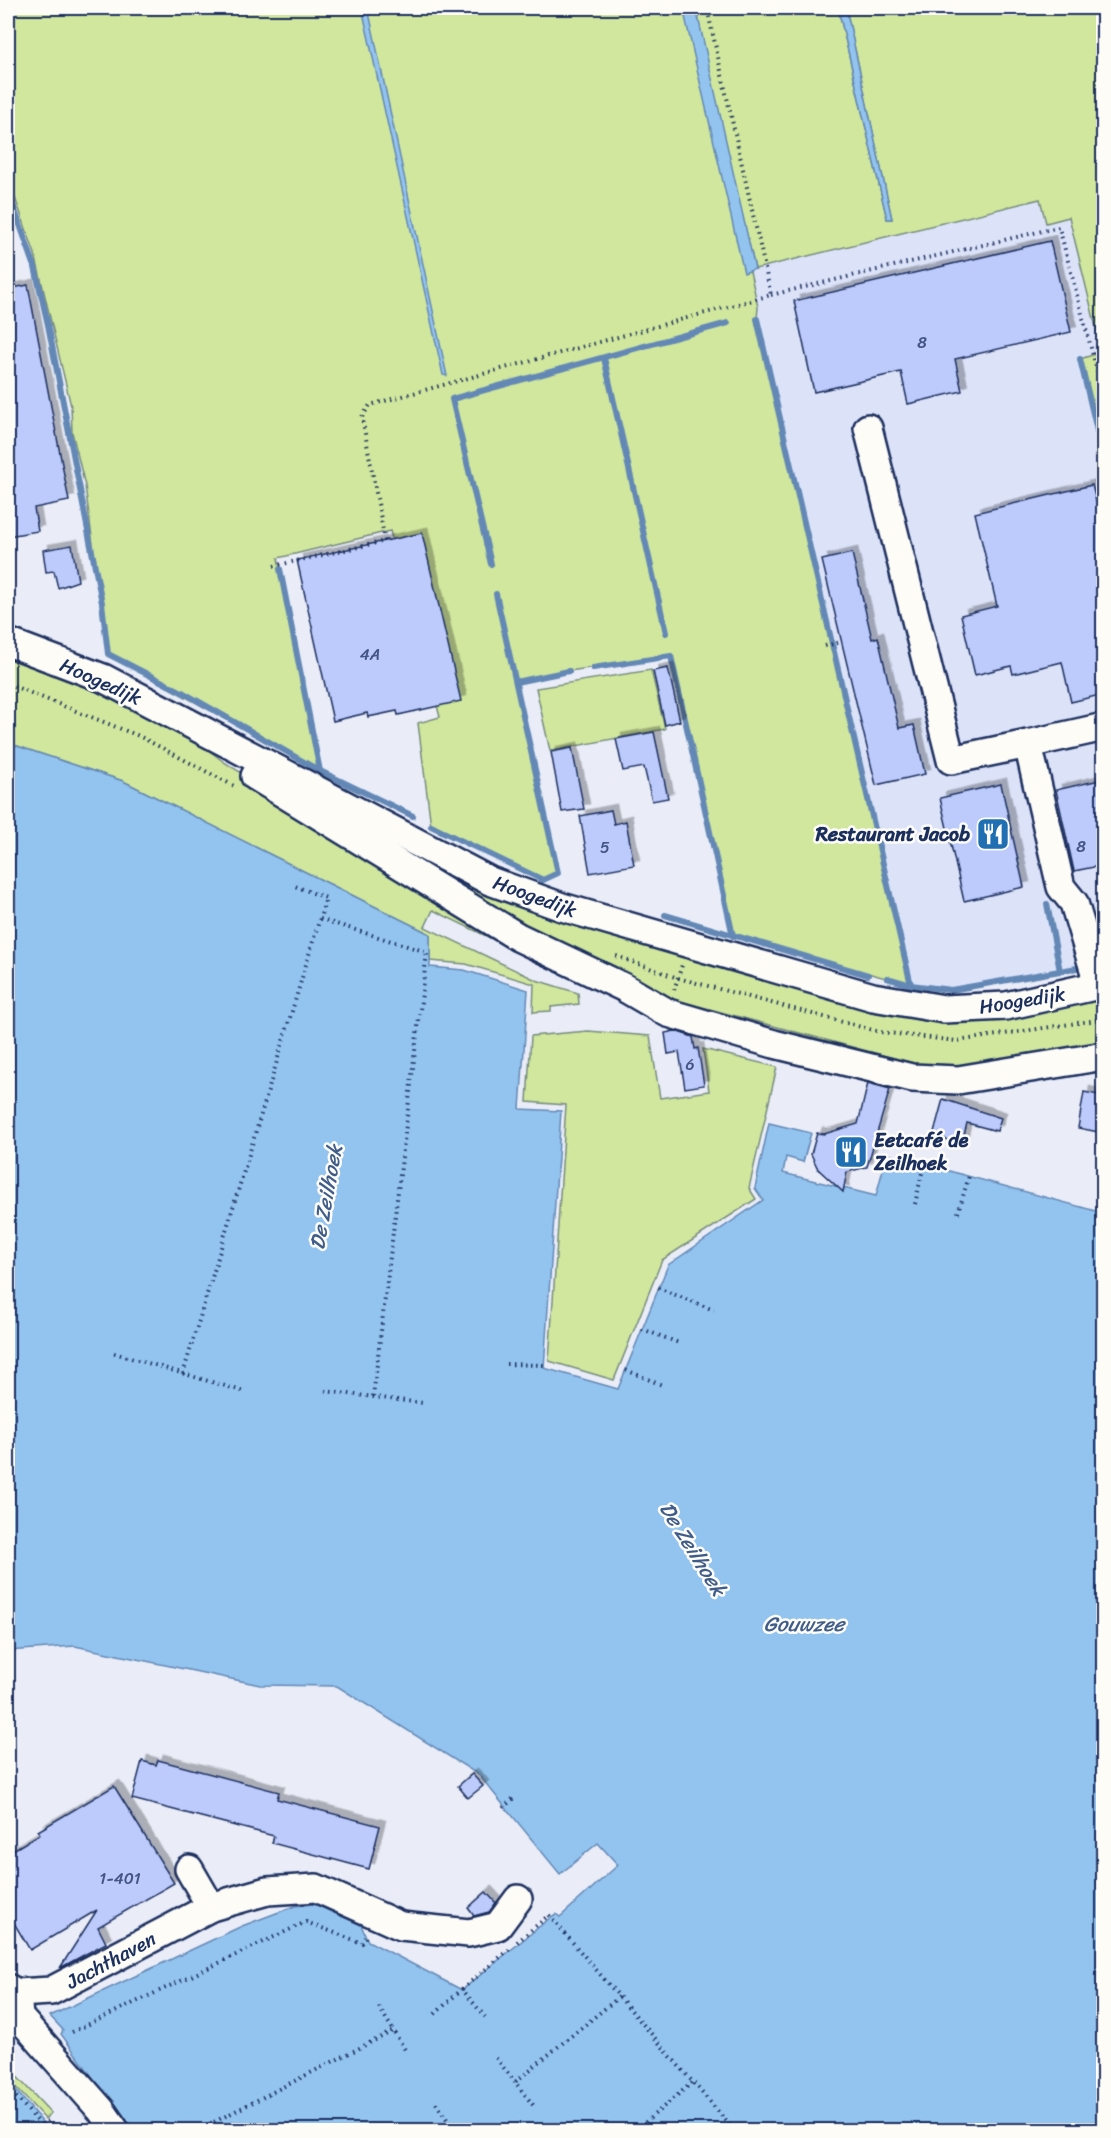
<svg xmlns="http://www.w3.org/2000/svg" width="1111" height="2138" font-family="Sriracha,sans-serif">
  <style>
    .built { fill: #dce3f9 }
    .green { fill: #d0e79d; stroke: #768b7e; stroke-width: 1.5 }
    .water { fill: #93c4ef; stroke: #6388b5; stroke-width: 1.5 }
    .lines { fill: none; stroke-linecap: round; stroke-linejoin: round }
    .stream { stroke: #6388b5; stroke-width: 6 }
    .building { fill: #bdcbfc; stroke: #1b2f5e; stroke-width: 1.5; filter: url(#shadow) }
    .minor-casing { stroke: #1b2f5e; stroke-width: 32 }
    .path { stroke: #1b2f5e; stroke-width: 4; stroke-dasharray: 1.5 4.5; stroke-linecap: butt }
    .minor { stroke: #fdfcf7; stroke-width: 27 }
    .labels { text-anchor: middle; stroke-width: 5; stroke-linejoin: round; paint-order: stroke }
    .number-label { font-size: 16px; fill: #445686 }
    .street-label { font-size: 20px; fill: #1b2f5e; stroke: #fdfcf7 }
    .poi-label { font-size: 20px; font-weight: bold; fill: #1b2f5e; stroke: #fdfcf7; text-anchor: end }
    .water-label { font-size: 21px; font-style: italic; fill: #3f5c8a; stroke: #fdfcf7 }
  </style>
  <defs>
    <filter id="shadow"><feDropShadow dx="5.5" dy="-5.5" stdDeviation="0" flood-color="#0004"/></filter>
  </defs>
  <rect width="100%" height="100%" fill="#eaedf8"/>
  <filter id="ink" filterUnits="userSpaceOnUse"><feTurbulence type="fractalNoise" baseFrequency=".0167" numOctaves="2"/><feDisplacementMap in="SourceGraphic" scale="12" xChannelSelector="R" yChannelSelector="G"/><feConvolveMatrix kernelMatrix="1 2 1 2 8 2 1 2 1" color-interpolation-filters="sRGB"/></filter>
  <g filter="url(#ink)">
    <polygon class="built" points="1040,199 1069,217 1102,352 1080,359 1104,460 1103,486 1097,488 1104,517 1103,962 951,990 911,985 757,319 758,307 750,271 773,263"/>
    <g class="green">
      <polygon points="8,8 691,8 758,307 757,319 911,985 733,936 671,656 569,671 516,682 558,873 543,880 431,826 418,723 440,717 390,531 278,558 320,771 108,654 85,486 72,432 71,406 35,254 8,178"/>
      <polygon points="693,8 838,8 887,219 892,219 846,8 1103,8 1103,460 1080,359 1102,352 1069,217 1046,223 1040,199 755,269"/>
      <polygon points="8,651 177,726 224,762 545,965 433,910 425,927 536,980 578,993 579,1004 551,1007 551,1011 533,1012 534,984 466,964 430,961 430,934 123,781 8,743"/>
      <polygon points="651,670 665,729 550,751 536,688"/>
      <polygon points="369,823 727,964 1021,1013 1103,998 1103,1048 959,1068 916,1064 672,999 625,982 458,896"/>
      <polygon points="588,1031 650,1036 660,1098 709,1091 703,1049 777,1067 749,1188 756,1199 662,1260 614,1380 549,1361 566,1105 527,1102 531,1036"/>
      <polygon points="8,2067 51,2113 45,2119 8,2079"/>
    </g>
    <g class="water">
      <polygon points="362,8 368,8 447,376 443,375"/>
      <polygon points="683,8 696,8 755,269 744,273"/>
      <polygon points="838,8 846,8 892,219 887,219"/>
      <polygon points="8,743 123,781 430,934 430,967 464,970 528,990 520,1109 561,1111 544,1368 618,1389 668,1265 763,1200 755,1188 769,1123 811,1133 803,1162 786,1157 783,1173 876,1196 887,1154 1103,1213 1103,2130 131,2130 61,2034 63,2030 50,2016 242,1926 295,1906 314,1904 361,1925 368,1941 462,1990 551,1917 556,1914 560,1917 618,1865 598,1843 560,1874 479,1775 337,1686 260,1685 75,1646 8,1651"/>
      <polygon points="8,2081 49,2130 8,2130"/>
    </g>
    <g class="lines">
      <g class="stream">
        <polyline points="8,191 35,267 48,325 102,603 108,654 184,693 320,771 413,816"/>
        <polyline points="757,319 911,985"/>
        <polyline points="604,358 666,633"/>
        <polyline points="1080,359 1104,460"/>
        <polyline points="491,564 452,399 728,323"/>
        <polyline points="280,569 320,771"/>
        <polyline points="593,668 671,656 733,936"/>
        <polyline points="516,682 569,671"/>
        <polyline points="431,826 543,880 558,873 496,594"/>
        <polyline points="1047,904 1060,971"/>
        <polyline points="665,915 868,975"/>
        <polyline points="887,978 911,985 951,990 1077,968"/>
      </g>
    </g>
    <g class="building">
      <polygon points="1050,241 1071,332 955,359 962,391 908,404 901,372 814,392 794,301"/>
      <polygon points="28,285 69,501 34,508 38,531 8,536 8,289"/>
      <polygon points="1092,485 1104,533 1104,694 1071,702 1062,662 1013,674 1011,666 975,675 961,615 997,606 975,513"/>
      <polygon points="422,533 461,701 398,715 397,711 368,717 367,713 333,721 297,560"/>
      <polygon points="72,545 78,581 58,588 54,571 46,572 43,550"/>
      <polygon points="852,553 872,639 878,637 899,728 914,725 925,774 876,785 822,560"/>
      <polygon points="668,668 680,721 665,725 653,671"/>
      <polygon points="654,732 668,798 652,801 644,767 623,771 616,739"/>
      <polygon points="572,748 584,809 562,812 551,752"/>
      <polygon points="1104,779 1104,865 1074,871 1056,790"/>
      <polygon points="1001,784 1024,887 964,901 940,798"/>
      <polygon points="611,810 614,824 626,821 634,865 590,873 580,816"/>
      <polygon points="675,1031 693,1037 695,1049 698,1048 704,1085 685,1088 679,1052 668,1054 665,1033"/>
      <polygon points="868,1083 890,1089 867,1167 847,1172 843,1192 818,1169 811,1154 817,1133 824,1134 858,1124"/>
      <polygon points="1084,1092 1104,1096 1104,1133 1078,1128"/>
      <polygon points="943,1099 1001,1118 997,1131 967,1123 962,1144 933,1136"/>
      <polygon points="158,1760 279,1792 277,1799 380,1826 369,1869 272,1843 274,1836 132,1799 142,1761 156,1765"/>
      <polygon points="472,1774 483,1786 468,1798 458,1786"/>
      <polygon points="114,1786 174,1883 98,1927 106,1943 60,1968 97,1910 30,1950 8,1913 8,1853 40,1834 38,1831"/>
      <polygon points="486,1892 496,1903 489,1912 474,1916 468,1908"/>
    </g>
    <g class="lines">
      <defs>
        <g id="minor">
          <polyline points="868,428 951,760 1028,744 1061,887 1074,903 1099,986"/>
          <polyline points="8,642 103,678 490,881 562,907 873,997 944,1009 1006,1006 1104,984"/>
          <polyline points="1028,744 1104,727"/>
          <polyline points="255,776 518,937 623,987 668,1013 774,1044 912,1078 958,1080 1104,1056"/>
          <polyline points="189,1869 211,1907"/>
          <polyline points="8,1988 17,1993 51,1991 211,1907 267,1891 316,1888 401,1926 469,1933 498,1926 518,1899"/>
          <polyline points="17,1993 19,2017 101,2110 115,2130"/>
        </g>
      </defs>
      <use href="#minor" class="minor-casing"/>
      <g class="path">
        <polyline points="771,295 1059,227 1104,397"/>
        <polyline points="274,566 385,541 362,417 370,405 771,295 707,8"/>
        <polyline points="825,646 841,642"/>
        <polyline points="8,684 139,736 234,786"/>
        <polyline points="320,919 427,952 373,1397"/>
        <polyline points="616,956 678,978 880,1032 957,1041 1104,1019"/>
        <polyline points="674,990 682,965"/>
        <polyline points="915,1204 924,1164"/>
        <polyline points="958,1213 969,1176"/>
        <polyline points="658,1288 714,1310"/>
        <polyline points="642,1329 679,1343"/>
        <polyline points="114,1353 242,1391"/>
        <polyline points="506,1364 544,1365"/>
        <polyline points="626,1370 662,1385"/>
        <polyline points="183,1374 326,898 295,886"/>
        <polyline points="325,1391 423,1403"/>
        <polyline points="503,1808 516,1796"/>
        <polyline points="517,1942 549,1915 734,2130"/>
        <polyline points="462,1989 512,1947"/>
        <polyline points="379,2007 407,2053"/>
        <polyline points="435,2014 462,1989 485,2017"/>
        <polyline points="72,2032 306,1922 362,1943 367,1934"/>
        <polyline points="496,2058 515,2082"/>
        <polyline points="8,2088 42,2126"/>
        <polyline points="436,2103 454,2130"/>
        <polyline points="533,2105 515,2082 619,1997"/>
        <polyline points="46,2130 42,2126 51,2118"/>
        <polyline points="198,2130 393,2031"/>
        <polyline points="636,2130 693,2082"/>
      </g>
      <use href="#minor" class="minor"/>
    </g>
  </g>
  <defs>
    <symbol id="restaurant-square" viewBox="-11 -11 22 22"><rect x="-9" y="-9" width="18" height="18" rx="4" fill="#1f6fb2" stroke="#fdfcf7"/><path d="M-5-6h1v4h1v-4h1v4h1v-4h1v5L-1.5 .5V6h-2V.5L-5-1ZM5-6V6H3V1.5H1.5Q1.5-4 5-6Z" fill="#fff"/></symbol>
  </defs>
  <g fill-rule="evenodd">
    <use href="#restaurant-square" x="974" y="815" width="38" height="38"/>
    <use href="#restaurant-square" x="832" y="1133" width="38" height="38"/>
  </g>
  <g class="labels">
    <g class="number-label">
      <text x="922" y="348">8</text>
      <text x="370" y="660">4A</text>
      <text x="1081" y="852">8</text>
      <text x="605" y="853">5</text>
      <text x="690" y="1070">6</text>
      <text x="120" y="1884">1-401</text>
    </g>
    <g class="street-label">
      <text transform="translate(101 681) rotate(24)" y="7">Hoogedijk</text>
      <text transform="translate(535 896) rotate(20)" y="7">Hoogedijk</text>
      <text transform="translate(1022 1000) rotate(-9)" y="7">Hoogedijk</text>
      <text transform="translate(111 1960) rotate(-28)" y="7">Jachthaven</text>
    </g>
    <g class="poi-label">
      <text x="970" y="841">Restaurant Jacob</text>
      <text x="874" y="1147" text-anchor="start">Eetcafé de<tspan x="874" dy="23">Zeilhoek</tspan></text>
    </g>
    <g class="water-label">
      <text transform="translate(326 1197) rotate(-80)" y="7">De Zeilhoek</text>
      <text transform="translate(693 1549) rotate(58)" y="7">De Zeilhoek</text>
      <text x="804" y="1631">Gouwzee</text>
    </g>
  </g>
  <rect width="1111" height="2138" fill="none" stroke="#fdfcf7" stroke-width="30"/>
  <rect x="15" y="15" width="1081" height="2108" fill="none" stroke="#1b2f5e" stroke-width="2" filter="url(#ink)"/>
</svg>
